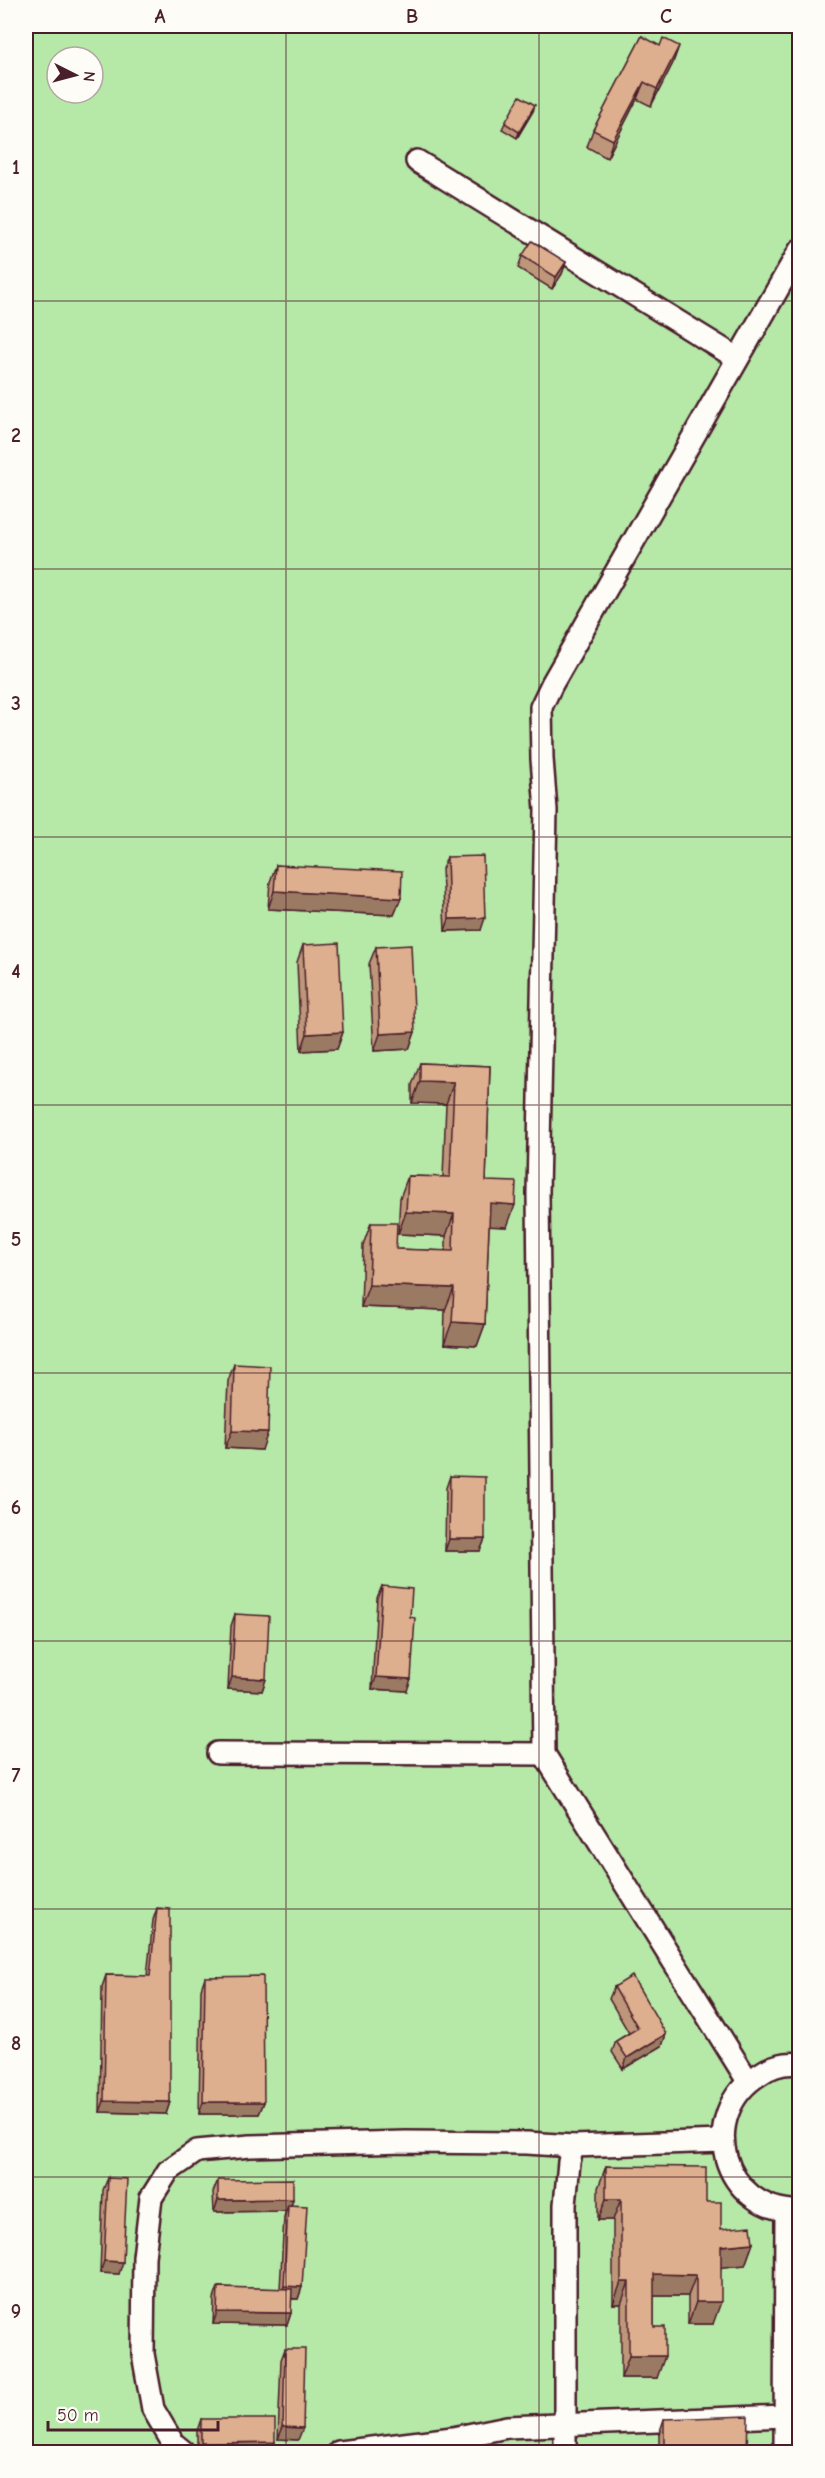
<svg xmlns="http://www.w3.org/2000/svg" width="825" height="2478" font-family="'Comic Neue',sans-serif">
  <style>
    .green { fill: #b6e8a8; stroke: #80846a; stroke-width: 1.5; fill-rule: evenodd }
    .lines { fill: none; stroke-linecap: round; stroke-linejoin: round }
    .minor-casing { stroke: #4a1f2b; stroke-width: 26 }
    .minor { stroke: #fdfcf7; stroke-width: 21 }
    .wall { fill: #be967a; stroke: #4a1f2b; stroke-width: 1.5 }
    .shaded-wall { fill: #9b7a63; stroke: #4a1f2b; stroke-width: 1.5 }
    .building { fill: #ddaf8e; stroke: #4a1f2b; stroke-width: 1.5 }
    .grid { fill: none; stroke: #4a1f2b; stroke-width: 1.5; stroke-opacity: 0.55 }
    .neatline { fill: none; stroke: #4a1f2b; stroke-width: 2 }
    .grid-label { font-size: 20px; text-anchor: middle; font-weight: bold; fill: #4a1f2b }
  </style>
  <rect width="100%" height="100%" fill="#f7ede2"/>
  <filter id="ink" filterUnits="userSpaceOnUse"><feTurbulence type="fractalNoise" baseFrequency=".0167" numOctaves="2"/><feDisplacementMap in="SourceGraphic" scale="12" xChannelSelector="R" yChannelSelector="G"/><feConvolveMatrix kernelMatrix="1 2 1 2 8 2 1 2 1" color-interpolation-filters="sRGB"/></filter>
  <g filter="url(#ink)">
    <path class="green" d="M26,26h773v2426h-773zM57,57h36v36h-36z"/>
    <g class="lines">
      <defs>
        <g id="minor">
          <polyline points="417,161 737,358"/>
          <polyline points="218,1753 544,1754"/>
          <polyline points="748,2081 544,1754 538,1193 546,810 542,759 541,707 552,684 800,250"/>
          <path d="M799,2211c-77,1 -104,-97 -39,-137 11,-8 26,-12 40,-10"/>
          <polyline points="184,2452 173,2443 153,2409 143,2354 144,2257 151,2198 168,2171 197,2151 250,2146 406,2142 527,2143 573,2146"/>
          <polyline points="339,2452 453,2438 507,2427 784,2416"/>
          <polyline points="565,2452 565,2205 569,2162 573,2146 723,2141"/>
          <polyline points="785,2452 786,2211"/>
        </g>
      </defs>
      <use href="#minor" class="minor-casing"/>
      <use href="#minor" class="minor"/>
    </g>
    <g class="wall">
      <polygon points="642,36 673,63 651,106 637,99 607,158 587,147 593,130"/>
      <polygon points="533,111 517,138 502,129 505,123"/>
      <polygon points="522,256 566,262 562,274 552,289 518,268"/>
      <polygon points="447,857 481,930 445,931 442,869"/>
      <polygon points="276,865 401,898 394,915 268,909 270,882"/>
      <polygon points="303,945 343,1032 337,1049 301,1051 297,962"/>
      <polygon points="376,947 415,1032 409,1049 374,1051 369,964"/>
      <polygon points="420,1063 490,1066 486,1181 507,1227 489,1226 485,1324 477,1346 444,1344 445,1310 361,1307 363,1245 371,1223 396,1249 446,1251 446,1236 398,1234 400,1198 408,1176 443,1177 446,1104 412,1103 412,1085"/>
      <polygon points="234,1364 262,1450 225,1448 228,1381"/>
      <polygon points="450,1476 485,1539 480,1551 445,1551 446,1488"/>
      <polygon points="382,1586 410,1617 407,1691 372,1689 377,1598"/>
      <polygon points="235,1614 266,1679 262,1691 228,1689 231,1626"/>
      <polygon points="157,1908 170,2102 166,2114 100,2112 102,1987 106,1975 147,1976 153,1920"/>
      <polygon points="205,1977 264,2102 259,2114 199,2114 201,1989"/>
      <polygon points="614,1987 666,2034 662,2046 623,2069 612,2052 616,2041 629,2033 609,1999"/>
      <polygon points="606,2166 706,2202 721,2229 753,2243 745,2265 721,2267 713,2324 688,2324 688,2296 654,2296 654,2327 657,2378 621,2378 621,2304 613,2304 613,2220 598,2220 598,2188"/>
      <polygon points="108,2178 119,2274 100,2273 103,2190"/>
      <polygon points="218,2180 293,2199 291,2206 302,2287 298,2299 291,2299 291,2313 287,2325 213,2324 214,2299 218,2287 280,2289 284,2217 286,2211 214,2212 213,2192"/>
      <polygon points="285,2349 298,2440 278,2439 281,2360"/>
      <polygon points="201,2419 275,2442 271,2452 197,2452 197,2431"/>
      <polygon points="664,2419 747,2452 659,2452 659,2434"/>
    </g>
    <g class="shaded-wall">
      <polygon points="679,46 673,63 651,106 657,89"/>
      <polygon points="644,82 637,99 607,158 613,140"/>
      <polygon points="535,105 533,111 517,138 519,132"/>
      <polygon points="566,262 562,274 552,289 556,277"/>
      <polygon points="274,891 401,898 394,915 268,909"/>
      <polygon points="485,918 481,930 445,931 449,919"/>
      <polygon points="343,1032 337,1049 301,1051 307,1034"/>
      <polygon points="415,1032 409,1049 374,1051 380,1034"/>
      <polygon points="420,1081 454,1082 446,1104 412,1103"/>
      <polygon points="490,1203 515,1205 507,1227 482,1226"/>
      <polygon points="406,1212 454,1214 446,1236 398,1234"/>
      <polygon points="369,1285 454,1288 445,1310 361,1307"/>
      <polygon points="452,1322 485,1324 477,1346 444,1344"/>
      <polygon points="232,1431 268,1432 262,1450 225,1448"/>
      <polygon points="449,1539 485,1539 480,1551 445,1551"/>
      <polygon points="232,1677 266,1679 262,1691 228,1689"/>
      <polygon points="376,1677 411,1679 407,1691 372,1689"/>
      <polygon points="666,2034 662,2046 623,2069 627,2058"/>
      <polygon points="104,2101 170,2102 166,2114 100,2112"/>
      <polygon points="203,2102 264,2102 259,2114 199,2114"/>
      <polygon points="293,2199 289,2211 288,2205 286,2211 214,2212 218,2200"/>
      <polygon points="606,2199 621,2199 613,2220 598,2220"/>
      <polygon points="753,2243 745,2265 713,2268 721,2246"/>
      <polygon points="104,2261 123,2262 119,2274 100,2273"/>
      <polygon points="654,2274 696,2275 688,2296 646,2296"/>
      <polygon points="621,2282 629,2282 621,2304 613,2304"/>
      <polygon points="284,2286 302,2287 298,2299 280,2298"/>
      <polygon points="696,2302 721,2302 713,2324 688,2324"/>
      <polygon points="217,2312 291,2313 287,2325 213,2324"/>
      <polygon points="629,2356 665,2356 657,2378 621,2378"/>
      <polygon points="283,2427 303,2428 298,2440 278,2439"/>
      <polygon points="275,2442 271,2452 198,2452 201,2443"/>
    </g>
    <g class="building">
      <polygon points="642,36 660,46 663,38 679,46 657,89 644,82 613,140 593,130"/>
      <polygon points="520,96 535,105 519,132 505,123"/>
      <polygon points="532,241 566,262 556,277 522,256"/>
      <polygon points="483,856 485,918 449,919 447,857"/>
      <polygon points="276,865 402,871 401,898 274,891"/>
      <polygon points="339,943 343,1032 307,1034 303,945"/>
      <polygon points="411,945 415,1032 380,1034 376,947"/>
      <polygon points="420,1063 490,1066 486,1181 516,1182 515,1205 490,1203 485,1324 452,1322 454,1288 369,1285 371,1223 397,1223 396,1249 453,1251 454,1214 406,1212 408,1176 450,1177 454,1082 420,1081"/>
      <polygon points="234,1364 270,1366 268,1432 232,1431"/>
      <polygon points="450,1476 485,1477 485,1539 449,1539"/>
      <polygon points="382,1586 412,1589 410,1617 415,1618 411,1679 376,1677"/>
      <polygon points="235,1614 269,1616 266,1679 232,1677"/>
      <polygon points="157,1908 170,1909 170,2102 104,2101 106,1975 150,1976"/>
      <polygon points="263,1976 264,2102 203,2102 205,1977"/>
      <polygon points="632,1976 666,2034 627,2058 616,2041 638,2028 614,1987"/>
      <polygon points="606,2166 706,2167 706,2202 721,2202 721,2229 751,2226 753,2243 721,2246 721,2302 696,2302 696,2275 654,2274 654,2327 665,2327 665,2356 629,2356 629,2282 621,2282 621,2199 606,2199"/>
      <polygon points="108,2178 127,2179 123,2262 104,2261"/>
      <polygon points="293,2179 293,2199 218,2200 218,2180"/>
      <polygon points="288,2205 307,2206 302,2287 284,2286"/>
      <polygon points="218,2287 292,2289 291,2313 217,2312"/>
      <polygon points="285,2349 305,2349 303,2428 283,2427"/>
      <polygon points="748,2416 747,2452 662,2452 662,2450 664,2450 664,2419"/>
      <polygon points="201,2419 275,2419 275,2442 201,2443"/>
    </g>
  </g>
  <path class="grid" d="M286,26v2426M539,26v2426M26,301h774M26,569h774M26,837h774M26,1105h774M26,1373h774M26,1641h774M26,1909h774M26,2177h774"/>
  <rect width="825" height="2478" fill="none" stroke="#fdfcf7" stroke-width="66"/>
  <g transform="translate(75 75) rotate(96)"><circle r="28" fill="#fdfcf7" stroke="#b5a4a5" stroke-width="1.5"/>
  <path d="M0-4.5L10 22L0 15L-10 22Z" fill="#4a1f2b"/>
  <text y="-9" font-size="16" font-weight="bold" text-anchor="middle" fill="#4a1f2b">N</text>
  </g>
  <path d="M48 2421v9h170v-9" fill="none" stroke="#4a1f2b" stroke-width="3"/>
  <text x="57" y="2421" font-size="18" fill="#4a1f2b" stroke="#fdfcf7" stroke-width="4.5" paint-order="stroke">50 m</text>
  <rect x="33" y="33" width="759" height="2412" class="neatline"/>
  <g class="grid-label">
    <text x="160" y="23">A</text>
    <text x="412" y="23">B</text>
    <text x="666" y="23">C</text>
    <text x="16" y="174">1</text>
    <text x="16" y="442">2</text>
    <text x="16" y="710">3</text>
    <text x="16" y="978">4</text>
    <text x="16" y="1246">5</text>
    <text x="16" y="1514">6</text>
    <text x="16" y="1782">7</text>
    <text x="16" y="2050">8</text>
    <text x="16" y="2318">9</text>
  </g>
</svg>
